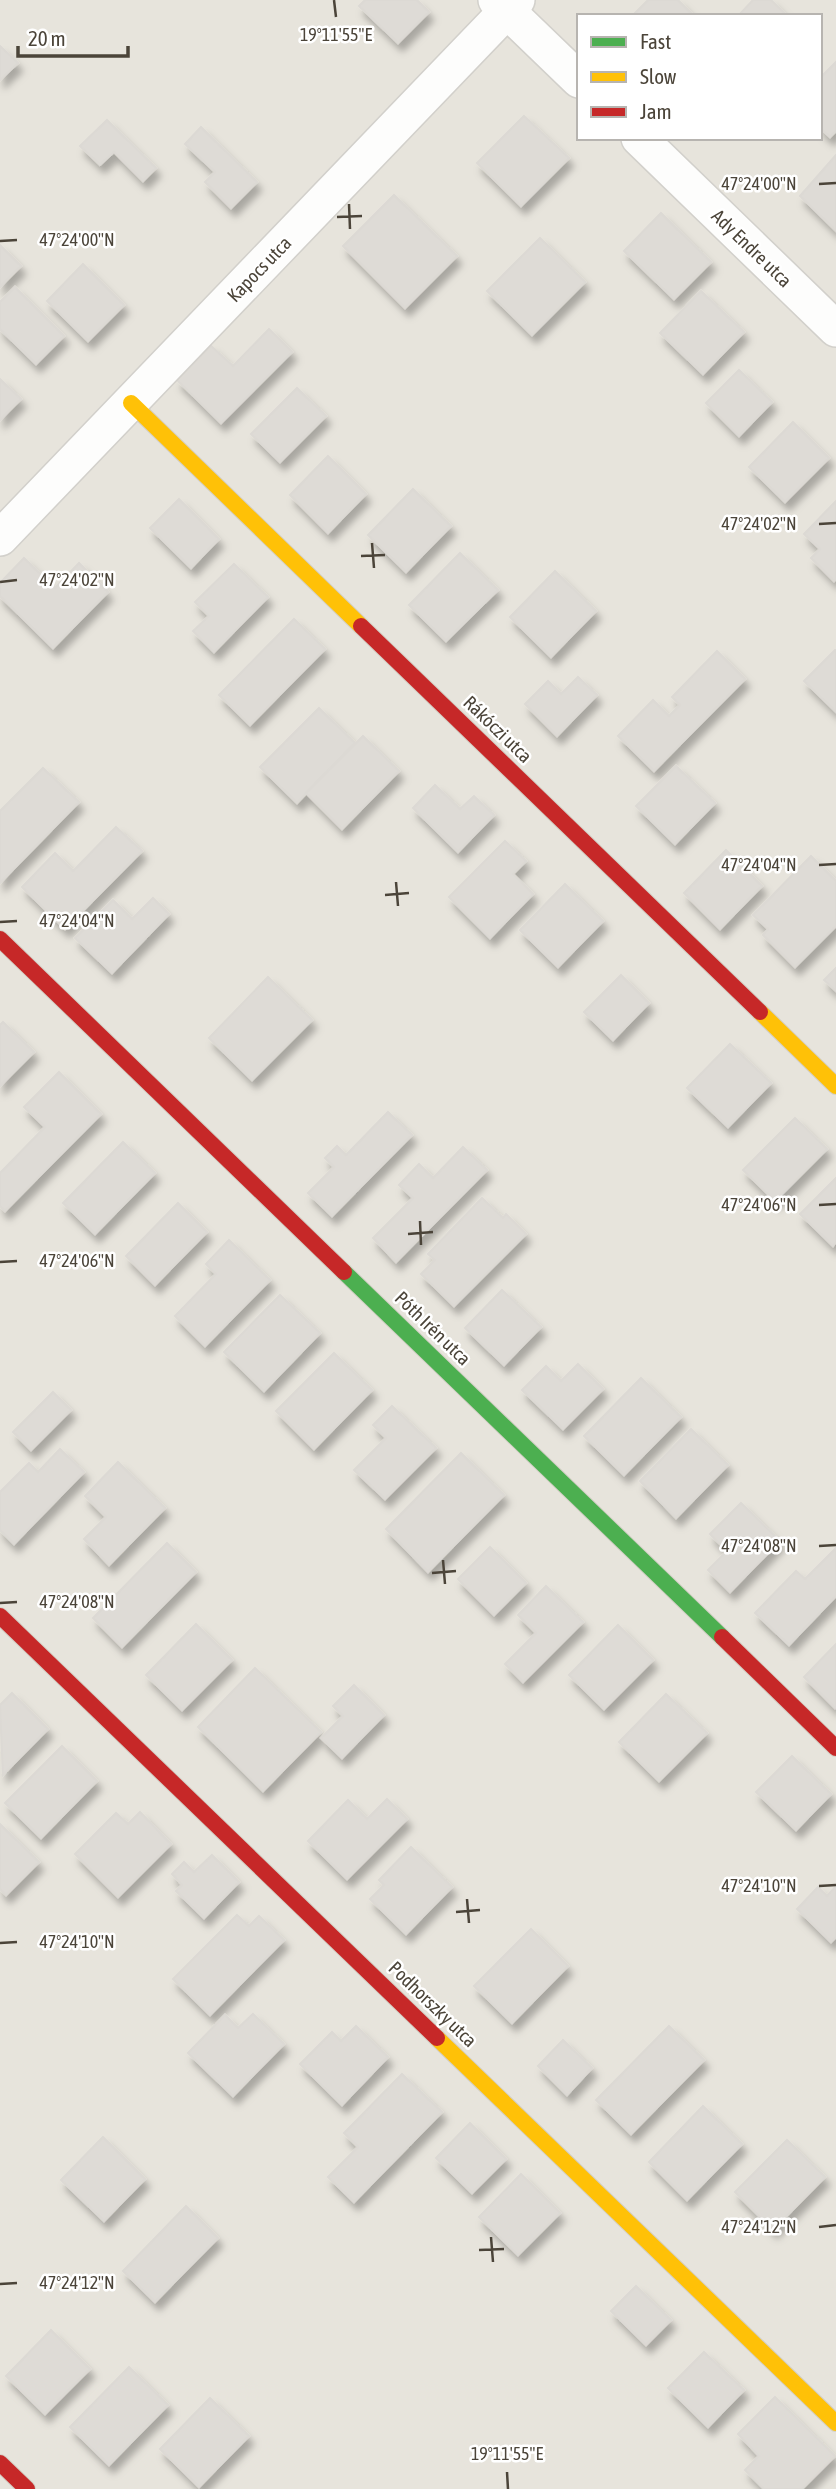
<svg xmlns="http://www.w3.org/2000/svg" width="836" height="2489" font-family="'Asap Condensed',sans-serif">
  <style>
    .residential { fill: #e7e4dc; fill-rule: evenodd }
    .building { fill: #dedbd6; stroke: #dcd9d4; stroke-width: 2; filter: url(#shadow) }
    .lines { fill: none; stroke-linecap: round; stroke-linejoin: round }
    .street-casing { stroke: #d2d0cb; stroke-width: 38 }
    .fast-casing { stroke: #d3cfc5; stroke-width: 18 }
    .slow-casing { stroke: #d3cfc5; stroke-width: 18 }
    .jam-casing { stroke: #d3cfc5; stroke-width: 18 }
    .street { stroke: #fdfdfc; stroke-width: 35 }
    .fast { stroke: #4caf50; stroke-width: 16 }
    .slow { stroke: #ffc107; stroke-width: 16 }
    .jam { stroke: #c62828; stroke-width: 16 }
    .ticks { fill: none; stroke: #4b4439; stroke-width: 2.5 }
    .labels { text-anchor: middle; stroke-width: 5; stroke-linejoin: round; paint-order: stroke }
    .street-label { font-size: 19px; fill: #4b4439; stroke: #fff }
    .ticks-label { font-size: 18px; text-anchor: middle; fill: #4b4439; stroke: #fff; stroke-width: 5; stroke-linejoin: round; paint-order: stroke }
  </style>
  <defs>
    <filter id="shadow"><feDropShadow dx="4.5" dy="8" stdDeviation="3.5" flood-color="#0004"/></filter>
  </defs>
  <rect width="100%" height="100%" fill="#f4f2ee"/>
  <path class="residential" d="M0,0h836v2489h-836zM579,16h241v122h-241z"/>
  <g class="building">
    <polygon points="365,0 417,0 429,12 398,43 359,6"/>
    <polygon points="648,0 678,0 694,16 632,16"/>
    <polygon points="753,0 771,0 787,16 738,16"/>
    <polygon points="0,46 18,63 0,80"/>
    <polygon points="836,62 836,131 830,137 820,128 820,78"/>
    <polygon points="524,116 569,158 521,206 477,163"/>
    <polygon points="107,120 156,168 143,181 114,152 100,165 80,146"/>
    <polygon points="201,127 257,182 231,208 205,182 215,172 185,144"/>
    <polygon points="836,155 836,231 800,196"/>
    <polygon points="394,195 457,256 405,308 343,246"/>
    <polygon points="661,213 711,262 674,299 624,251"/>
    <polygon points="540,238 585,282 532,335 487,291"/>
    <polygon points="0,245 21,266 0,287"/>
    <polygon points="83,264 124,305 88,341 47,301"/>
    <polygon points="15,287 64,336 36,364 0,329 0,302"/>
    <polygon points="701,291 744,332 703,374 660,333"/>
    <polygon points="269,329 292,352 221,423 177,380 211,346 233,366"/>
    <polygon points="739,370 772,402 739,436 706,403"/>
    <polygon points="0,379 21,399 0,420"/>
    <polygon points="297,388 326,416 280,462 251,434"/>
    <polygon points="793,422 829,458 785,502 749,467"/>
    <polygon points="328,456 366,494 328,533 290,495"/>
    <polygon points="413,489 451,526 406,572 368,535"/>
    <polygon points="179,499 219,539 191,568 150,528"/>
    <polygon points="836,501 836,579 834,581 811,558 820,549 804,534"/>
    <polygon points="460,553 498,590 446,641 409,605"/>
    <polygon points="24,558 55,588 79,563 108,592 53,648 0,596 0,583"/>
    <polygon points="234,564 268,597 214,652 193,631 209,616 195,602"/>
    <polygon points="555,571 596,611 551,657 510,617"/>
    <polygon points="294,619 325,649 250,725 219,695"/>
    <polygon points="835,650 836,650 836,712 804,681"/>
    <polygon points="717,651 745,679 654,771 618,736 653,700 669,716 680,705 672,697"/>
    <polygon points="578,677 597,695 557,736 525,704 548,681 561,694"/>
    <polygon points="319,708 355,743 297,803 260,767"/>
    <polygon points="363,736 399,771 342,829 306,793"/>
    <polygon points="676,766 715,803 675,844 636,806"/>
    <polygon points="43,768 79,802 0,883 0,811"/>
    <polygon points="435,785 460,809 474,796 494,815 458,852 413,808"/>
    <polygon points="116,827 142,851 65,929 22,887 55,853 73,871"/>
    <polygon points="505,841 526,861 513,874 533,894 490,938 449,897"/>
    <polygon points="726,850 762,886 720,929 684,893"/>
    <polygon points="811,856 836,881 836,926 795,967 763,935 768,929 753,915"/>
    <polygon points="565,884 603,921 558,967 520,930"/>
    <polygon points="153,898 169,914 112,973 75,938 113,900 132,919"/>
    <polygon points="836,968 836,991 824,980"/>
    <polygon points="621,975 649,1003 613,1040 584,1012"/>
    <polygon points="268,977 312,1020 252,1080 209,1038"/>
    <polygon points="3,1022 34,1052 0,1086 0,1025"/>
    <polygon points="730,1044 771,1083 728,1127 687,1088"/>
    <polygon points="59,1072 101,1114 5,1211 0,1206 0,1173 45,1127 24,1107"/>
    <polygon points="388,1112 412,1135 332,1216 308,1193 334,1167 325,1158 337,1146 346,1155"/>
    <polygon points="795,1118 827,1149 775,1201 743,1170"/>
    <polygon points="123,1142 155,1173 95,1234 63,1203"/>
    <polygon points="463,1147 487,1170 396,1262 373,1238 413,1198 399,1185 419,1164 433,1178"/>
    <polygon points="836,1178 836,1242 833,1246 800,1214"/>
    <polygon points="482,1198 503,1218 506,1214 526,1234 454,1306 421,1274 435,1260 428,1254"/>
    <polygon points="178,1203 207,1232 155,1285 126,1256"/>
    <polygon points="229,1240 270,1280 205,1346 175,1316 216,1274 206,1264"/>
    <polygon points="502,1290 541,1327 504,1365 465,1328"/>
    <polygon points="280,1295 320,1333 264,1391 224,1352"/>
    <polygon points="334,1353 372,1390 314,1449 276,1411"/>
    <polygon points="578,1364 603,1389 563,1429 522,1390 546,1366 561,1381"/>
    <polygon points="641,1378 681,1417 624,1475 584,1436"/>
    <polygon points="53,1392 71,1410 31,1450 13,1432"/>
    <polygon points="392,1406 436,1448 385,1499 354,1470 386,1438 373,1425"/>
    <polygon points="691,1429 728,1465 676,1518 640,1481"/>
    <polygon points="60,1449 84,1472 14,1544 0,1530 0,1492 29,1463 38,1472"/>
    <polygon points="461,1453 504,1495 428,1572 386,1529"/>
    <polygon points="118,1462 165,1508 109,1565 84,1539 106,1517 85,1496"/>
    <polygon points="741,1503 780,1541 730,1592 708,1570 727,1551 710,1534"/>
    <polygon points="167,1543 196,1572 122,1647 93,1618"/>
    <polygon points="490,1547 526,1583 494,1615 458,1579"/>
    <polygon points="836,1548 836,1596 789,1645 755,1613 796,1571 805,1579"/>
    <polygon points="546,1586 583,1622 523,1682 505,1664 536,1633 518,1615"/>
    <polygon points="196,1624 232,1660 182,1710 146,1675"/>
    <polygon points="618,1625 653,1660 604,1709 569,1675"/>
    <polygon points="836,1644 836,1707 835,1708 804,1677"/>
    <polygon points="255,1668 321,1732 263,1791 198,1727"/>
    <polygon points="354,1685 384,1715 342,1758 321,1738 343,1716 333,1706"/>
    <polygon points="12,1693 48,1729 3,1775 0,1705"/>
    <polygon points="666,1694 707,1733 659,1781 619,1742"/>
    <polygon points="62,1746 97,1781 41,1838 5,1803"/>
    <polygon points="792,1756 831,1794 796,1830 756,1792"/>
    <polygon points="387,1799 407,1819 347,1879 308,1841 348,1800 367,1819"/>
    <polygon points="140,1812 171,1844 118,1897 75,1854 116,1813 128,1824"/>
    <polygon points="0,1824 39,1862 6,1895 0,1889"/>
    <polygon points="411,1847 452,1887 406,1934 370,1899 384,1885 379,1880"/>
    <polygon points="212,1855 239,1882 204,1918 176,1891 182,1885 172,1874 184,1862 194,1872"/>
    <polygon points="836,1886 836,1937 831,1942 797,1909 818,1887 827,1896"/>
    <polygon points="237,1915 249,1926 259,1916 284,1940 210,2015 173,1979"/>
    <polygon points="531,1929 568,1966 512,2023 474,1986"/>
    <polygon points="253,2014 284,2044 233,2096 188,2053 225,2015 238,2028"/>
    <polygon points="356,2026 388,2057 342,2105 300,2064 332,2032 341,2041"/>
    <polygon points="669,2026 704,2060 631,2134 596,2100"/>
    <polygon points="563,2040 592,2068 567,2095 538,2066"/>
    <polygon points="402,2074 442,2112 354,2202 328,2177 358,2147 344,2133"/>
    <polygon points="703,2106 742,2144 687,2200 649,2162"/>
    <polygon points="470,2123 506,2159 472,2193 436,2158"/>
    <polygon points="103,2137 145,2179 104,2221 61,2180"/>
    <polygon points="787,2140 825,2177 773,2230 735,2192"/>
    <polygon points="521,2174 560,2213 518,2255 479,2217"/>
    <polygon points="186,2206 218,2238 155,2302 123,2271"/>
    <polygon points="636,2286 671,2320 646,2345 611,2311"/>
    <polygon points="51,2330 90,2369 45,2414 6,2376"/>
    <polygon points="704,2352 744,2390 708,2427 668,2388"/>
    <polygon points="129,2367 168,2405 109,2465 70,2427"/>
    <polygon points="775,2397 835,2456 802,2489 764,2489 745,2470 759,2456 738,2434"/>
    <polygon points="210,2398 249,2436 199,2487 160,2449"/>
  </g>
  <g class="lines">
    <defs>
      <g id="street">
        <polyline points="496,0 579,80"/>
        <polyline points="639,138 836,329"/>
        <polyline points="0,538 517,0"/>
      </g>
      <polyline id="fast" points="344,1272 722,1637"/>
      <g id="slow">
        <polyline points="131,403 361,626"/>
        <polyline points="760,1012 836,1086"/>
        <polyline points="437,2038 836,2423"/>
      </g>
      <g id="jam">
        <polyline points="361,626 760,1012"/>
        <polyline points="0,939 344,1272"/>
        <polyline points="0,1616 437,2038"/>
        <polyline points="722,1637 836,1748"/>
        <polyline points="0,2463 27,2489"/>
      </g>
    </defs>
    <use href="#street" class="street-casing"/>
    <use href="#fast" class="fast-casing"/>
    <use href="#slow" class="slow-casing"/>
    <use href="#jam" class="jam-casing"/>
    <use href="#street" class="street"/>
    <use href="#fast" class="fast"/>
    <use href="#slow" class="slow"/>
    <use href="#jam" class="jam"/>
  </g>
  <path class="ticks" d="M334,0l2,17M819,184l17,-1M349,204l1,25M337,217l25,-1M0,241l17,-1M819,524l17,-1M372,543l2,25M361,556l24,-1M0,582l17,-2M819,865l17,-1M396,882l2,24M385,895l24,-2M0,922l17,-1M819,1205l17,-1M420,1221l1,24M408,1234l25,-2M0,1262l17,-1M819,1546l17,-1M443,1560l2,24M432,1573l24,-2M0,1603l17,-1M819,1886l17,-1M467,1899l2,24M456,1912l24,-2M0,1943l17,-1M819,2227l17,-2M491,2237l2,25M479,2250l25,-1M0,2284l17,-1M507,2472l1,17"/>
  <g class="labels">
    <g class="street-label">
      <text transform="translate(752 248) rotate(44)" y="7">Ady Endre utca</text>
      <text transform="translate(259 269) rotate(-46)" y="7">Kapocs utca</text>
      <text transform="translate(498 729) rotate(44)" y="7">Rákóczi utca</text>
      <text transform="translate(433 1328) rotate(44)" y="7">Póth Irén utca</text>
      <text transform="translate(433 2004) rotate(44)" y="7">Podhorszky utca</text>
    </g>
  </g>
  <g class="ticks-label">
    <text x="336" y="41">19°11'55"E</text>
    <text x="759" y="190">47°24'00"N</text>
    <text x="77" y="246">47°24'00"N</text>
    <text x="759" y="530">47°24'02"N</text>
    <text x="77" y="586">47°24'02"N</text>
    <text x="759" y="871">47°24'04"N</text>
    <text x="77" y="927">47°24'04"N</text>
    <text x="759" y="1211">47°24'06"N</text>
    <text x="77" y="1267">47°24'06"N</text>
    <text x="759" y="1552">47°24'08"N</text>
    <text x="77" y="1608">47°24'08"N</text>
    <text x="759" y="1892">47°24'10"N</text>
    <text x="77" y="1948">47°24'10"N</text>
    <text x="759" y="2233">47°24'12"N</text>
    <text x="77" y="2289">47°24'12"N</text>
    <text x="507" y="2460">19°11'55"E</text>
  </g>
  <rect x="577" y="14" width="245" height="126" fill="#ffffff" stroke="#b7b4b0" stroke-width="2"/>
  <rect x="591" y="37" width="35" height="10" fill="#4caf50" stroke="#b7b4b0" stroke-width="2"/>
  <text x="640" y="49" font-size="21" fill="#4b4439">Fast</text>
  <rect x="591" y="72" width="35" height="10" fill="#ffc107" stroke="#b7b4b0" stroke-width="2"/>
  <text x="640" y="84" font-size="21" fill="#4b4439">Slow</text>
  <rect x="591" y="107" width="35" height="10" fill="#c62828" stroke="#b7b4b0" stroke-width="2"/>
  <text x="640" y="119" font-size="21" fill="#4b4439">Jam</text>
  <path d="M18 46v10h110v-10" fill="none" stroke="#4b4439" stroke-width="3.5"/>
  <text x="28" y="46" font-size="21" fill="#4b4439" stroke="#ffffff" stroke-width="5" paint-order="stroke">20 m</text>
</svg>
